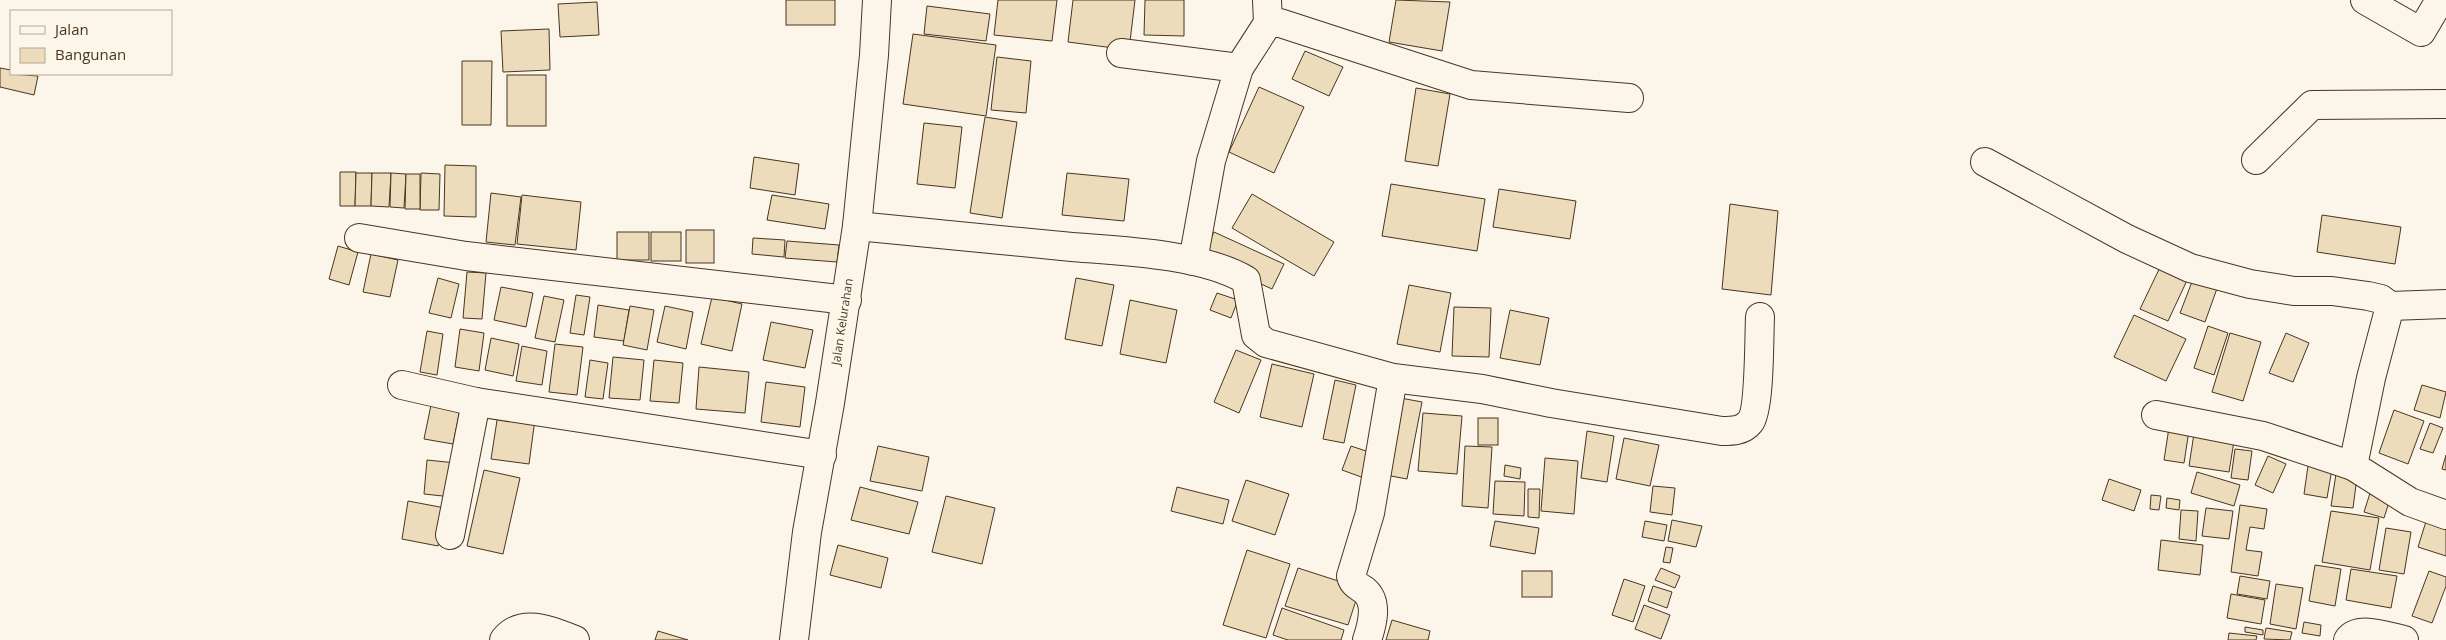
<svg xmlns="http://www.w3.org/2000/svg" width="2446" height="640" font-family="'Open Sans',sans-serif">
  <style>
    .building { fill: #ecdcbc; stroke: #4a3520 }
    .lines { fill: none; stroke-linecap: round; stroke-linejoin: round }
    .street-casing { stroke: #4a3520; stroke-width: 30 }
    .street { stroke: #fbf6e9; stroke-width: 28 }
    .labels { text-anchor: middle; stroke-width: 4; stroke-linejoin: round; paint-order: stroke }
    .street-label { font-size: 12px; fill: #4a3520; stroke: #fbf6e9 }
  </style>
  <rect width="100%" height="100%" fill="#fbf6e9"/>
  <g class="building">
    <rect x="786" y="0" width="49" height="25"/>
    <polygon points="998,0 1057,0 1052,41 994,35"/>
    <polygon points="1073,0 1135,0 1129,50 1068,42"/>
    <polygon points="1145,0 1184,0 1184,36 1144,35"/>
    <polygon points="1396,0 1450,2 1442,51 1389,42"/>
    <polygon points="597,2 599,35 560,37 558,4"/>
    <polygon points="927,6 990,14 986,41 924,34"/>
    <polygon points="549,29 550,70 503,72 501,31"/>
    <polygon points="913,34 996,45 986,116 903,104"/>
    <polygon points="1305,51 1343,67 1329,96 1292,79"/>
    <polygon points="997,57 1031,61 1026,113 991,110"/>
    <polygon points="462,61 492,61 491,125 462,125"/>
    <polygon points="0,68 11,70 11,74 38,76 34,95 0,87"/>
    <rect x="507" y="75" width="39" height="51"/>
    <polygon points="1259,87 1304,107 1274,173 1229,152"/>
    <polygon points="1416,88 1450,94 1438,166 1405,161"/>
    <polygon points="985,117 1017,122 1002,218 970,213"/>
    <polygon points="924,123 962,127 955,188 917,184"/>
    <polygon points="754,157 799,164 795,195 750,188"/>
    <polygon points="445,165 476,166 476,217 444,216"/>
    <polygon points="340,172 356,172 355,206 340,206"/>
    <polygon points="356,173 372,173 371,206 355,206"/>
    <polygon points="372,173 391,173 389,207 371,206"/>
    <polygon points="391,173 406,174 404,208 390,207"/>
    <polygon points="421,173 440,174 439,210 420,210"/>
    <polygon points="1067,173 1129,179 1124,221 1062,215"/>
    <polygon points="406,174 420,174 420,209 405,209"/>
    <polygon points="1391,184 1485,199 1477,251 1382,236"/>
    <polygon points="1499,189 1576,201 1570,239 1493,227"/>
    <polygon points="491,193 521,197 515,245 486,242"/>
    <polygon points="1252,194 1334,242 1314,276 1232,228"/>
    <polygon points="522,195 581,202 576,250 517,244"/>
    <polygon points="772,195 829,204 825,229 767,220"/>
    <polygon points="1730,204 1778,211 1771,295 1722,289"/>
    <polygon points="2322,215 2401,227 2395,264 2317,252"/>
    <rect x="686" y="230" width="28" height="33"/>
    <rect x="617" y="232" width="32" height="28"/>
    <rect x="651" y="232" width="30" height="29"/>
    <polygon points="1214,232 1284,264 1272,289 1202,257"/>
    <polygon points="753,238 785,240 784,257 752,254"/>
    <polygon points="787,241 839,245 837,262 785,258"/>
    <polygon points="338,246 358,252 349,285 329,279"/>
    <polygon points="371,254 398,260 390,297 363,292"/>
    <polygon points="2163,261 2190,274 2168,321 2140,309"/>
    <polygon points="467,272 486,273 482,319 463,318"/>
    <polygon points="2195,274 2219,283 2205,322 2180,313"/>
    <polygon points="438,278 459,284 451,318 429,313"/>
    <polygon points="1076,278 1114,285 1102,346 1065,339"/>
    <polygon points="1409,285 1451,293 1440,352 1397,344"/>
    <polygon points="501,287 533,293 526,327 494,320"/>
    <polygon points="1217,293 1238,300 1231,318 1210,310"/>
    <polygon points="576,295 590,297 584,335 570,333"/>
    <polygon points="544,296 564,300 555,342 535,338"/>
    <polygon points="712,297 742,304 732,351 701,344"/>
    <polygon points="1130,300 1177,310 1166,363 1120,354"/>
    <polygon points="598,305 629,310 624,341 594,337"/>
    <polygon points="630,306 654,310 647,350 623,345"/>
    <polygon points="665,306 693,312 686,349 657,342"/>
    <polygon points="1454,307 1491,308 1489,357 1452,356"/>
    <polygon points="1510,310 1549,318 1540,365 1500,358"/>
    <polygon points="2134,315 2186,339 2166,381 2114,357"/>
    <polygon points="771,322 813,330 805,368 763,360"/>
    <polygon points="2208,326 2228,333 2214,375 2194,368"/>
    <polygon points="460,329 484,333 479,371 455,367"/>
    <polygon points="427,331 443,334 437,375 420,372"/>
    <polygon points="2230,333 2261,342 2243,401 2212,392"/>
    <polygon points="2286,333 2309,343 2293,382 2269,373"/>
    <polygon points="491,338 519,344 513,376 485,370"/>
    <polygon points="555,344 583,347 577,395 549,392"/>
    <polygon points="522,346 547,351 542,385 516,381"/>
    <polygon points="1236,350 1261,360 1239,413 1214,402"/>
    <polygon points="613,357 644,360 640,400 609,398"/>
    <polygon points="590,360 608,363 603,399 585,397"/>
    <polygon points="654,360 683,363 679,403 650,401"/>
    <polygon points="1272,364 1314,374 1302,427 1260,417"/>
    <polygon points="699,367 749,372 745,413 696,409"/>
    <polygon points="1335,380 1356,385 1344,443 1323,439"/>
    <polygon points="766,382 805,387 800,427 761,422"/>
    <polygon points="2422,385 2446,392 2440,418 2414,410"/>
    <polygon points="1395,397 1422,402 1407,479 1380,474"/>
    <polygon points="431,405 460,410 453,444 424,439"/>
    <polygon points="2394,410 2424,421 2408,464 2379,453"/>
    <polygon points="1423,413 1462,416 1457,474 1418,471"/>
    <polygon points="498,414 535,419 529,464 491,459"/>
    <rect x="1478" y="418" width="20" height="27"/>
    <polygon points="2170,421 2190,424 2184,463 2164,460"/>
    <polygon points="2430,423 2443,428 2433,453 2420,449"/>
    <polygon points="2195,427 2235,435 2229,472 2189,466"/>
    <polygon points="1587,431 1614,436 1607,482 1581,478"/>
    <polygon points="1624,438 1659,445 1650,486 1616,479"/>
    <polygon points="878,446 929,457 922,491 870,481"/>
    <polygon points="1351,446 1372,453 1364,478 1342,470"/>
    <polygon points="1465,446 1492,447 1488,508 1462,506"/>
    <polygon points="2235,449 2252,451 2248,480 2231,478"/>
    <polygon points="2446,455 2446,470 2442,469"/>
    <polygon points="2268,456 2286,464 2273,493 2255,485"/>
    <polygon points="1545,458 1578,461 1574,514 1541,511"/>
    <polygon points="2309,459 2333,463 2327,498 2304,494"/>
    <polygon points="427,460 456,463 452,497 424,494"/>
    <polygon points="1505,465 1521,468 1520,479 1504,476"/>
    <polygon points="484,470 520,478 503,554 467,546"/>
    <polygon points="2197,472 2240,485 2234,506 2191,493"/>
    <polygon points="2336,474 2357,477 2353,508 2331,506"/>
    <polygon points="2109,479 2141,490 2134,511 2102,500"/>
    <polygon points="1246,480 1289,494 1275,535 1232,521"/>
    <polygon points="1495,481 1525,482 1524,516 1493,514"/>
    <polygon points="1653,486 1675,488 1672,515 1650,512"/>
    <polygon points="860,487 918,502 909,534 851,520"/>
    <polygon points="1177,487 1229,500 1223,524 1171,511"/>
    <polygon points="2372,487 2392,493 2384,518 2364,512"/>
    <polygon points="1528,489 1540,489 1539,518 1528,517"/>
    <polygon points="2151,495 2161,496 2159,510 2150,509"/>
    <polygon points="946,496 995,508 982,564 932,552"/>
    <polygon points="2167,498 2180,500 2179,510 2166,508"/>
    <polygon points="408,501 445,508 438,546 402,539"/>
    <polygon points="2240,505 2267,509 2264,529 2250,527 2246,550 2262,552 2258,576 2231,572"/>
    <polygon points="2206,508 2233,511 2229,539 2202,536"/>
    <polygon points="2181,510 2198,511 2196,541 2179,539"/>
    <polygon points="2331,511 2379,518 2370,570 2322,562"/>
    <polygon points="2428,515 2446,521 2446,556 2418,547"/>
    <polygon points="1672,520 1702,526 1696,547 1668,541"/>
    <polygon points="1495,521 1539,528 1535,554 1490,546"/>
    <polygon points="1645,521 1667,525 1664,541 1642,537"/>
    <polygon points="2386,528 2411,532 2404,574 2379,570"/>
    <polygon points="2161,540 2203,545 2200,575 2158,570"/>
    <polygon points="838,545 888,558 881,588 830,575"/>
    <polygon points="1666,547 1673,548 1670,563 1663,562"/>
    <polygon points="1247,550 1290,564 1266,638 1223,625"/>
    <polygon points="2315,565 2341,569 2335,606 2309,601"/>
    <polygon points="1298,568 1360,588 1348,625 1285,606"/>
    <polygon points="1661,568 1680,576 1675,588 1655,580"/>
    <polygon points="2351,569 2397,576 2391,608 2346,600"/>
    <rect x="1522" y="571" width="30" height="26"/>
    <polygon points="2429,571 2446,577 2446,586 2432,623 2412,616"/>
    <polygon points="2240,576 2270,581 2267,599 2237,594"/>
    <polygon points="1624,579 1645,586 1633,622 1612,615"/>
    <polygon points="2276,584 2303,588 2296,629 2270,624"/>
    <polygon points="1653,586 1672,592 1667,608 1648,601"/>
    <polygon points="2231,594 2265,600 2261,624 2227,618"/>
    <polygon points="1644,605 1670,615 1661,639 1635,629"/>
    <polygon points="1282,608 1344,630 1341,640 1288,640 1273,635"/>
    <polygon points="1392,620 1430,631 1428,640 1386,640"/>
    <polygon points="2304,622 2321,625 2320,636 2302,633"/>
    <polygon points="2245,627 2263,630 2263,635 2245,632"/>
    <polygon points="2266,628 2292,632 2290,640 2264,639"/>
    <polygon points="658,631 688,640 655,640"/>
    <polygon points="2229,633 2257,636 2256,640 2228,640"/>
  </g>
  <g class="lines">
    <defs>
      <g id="street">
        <polyline points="2365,0 2421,32 2440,0"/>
        <polyline points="1268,23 1280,23 1471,85 1629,98"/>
        <polyline points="1121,53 1239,68"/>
        <polyline points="2256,160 2312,105 2446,104"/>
        <polyline points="1985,162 2127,239 2190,268 2250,284 2294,291 2332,291 2368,296 2381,299 2390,306 2446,304"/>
        <path d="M857,226c71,7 143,14 215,21 51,4 130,7 174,33l10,55 10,8 127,35 89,11 69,14 171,28c10,0 21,0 28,-9 10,-12 9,-86 10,-105"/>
        <polyline points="359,238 466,256 847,300"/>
        <polyline points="1193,261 1211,161 1239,68 1268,23 1267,0"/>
        <polyline points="2390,306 2371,378 2353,466 2410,502 2446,515"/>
        <polyline points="402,385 476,402 822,455"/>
        <polyline points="2156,415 2263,436 2353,466"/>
        <polyline points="450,535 476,402"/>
        <path d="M504,640c18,-23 48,-9 71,0"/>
        <path id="s1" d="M794,640l13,-108 23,-129 27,-177 17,-171 3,-55"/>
        <path d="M1367,640c5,-15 12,-38 -3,-50 -6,-4 -11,-6 -13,-14l19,-63 23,-135"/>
        <path d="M2348,640c11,-15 40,-3 56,0"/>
      </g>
    </defs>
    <use href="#street" class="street-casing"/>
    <use href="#street" class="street"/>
  </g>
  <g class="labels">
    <g class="street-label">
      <text dy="4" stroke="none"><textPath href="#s1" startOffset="322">Jalan Kelurahan</textPath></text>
    </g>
  </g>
  <rect x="10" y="10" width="162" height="65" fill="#fbf6e9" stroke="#b4a999"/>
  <rect x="20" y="26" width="25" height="8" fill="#fbf6e9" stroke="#b4a999"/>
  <text x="55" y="35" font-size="15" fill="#4a3520">Jalan</text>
  <rect x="20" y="48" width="25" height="15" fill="#ecdcbc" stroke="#b4a999"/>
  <text x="55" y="60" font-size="15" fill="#4a3520">Bangunan</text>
</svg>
